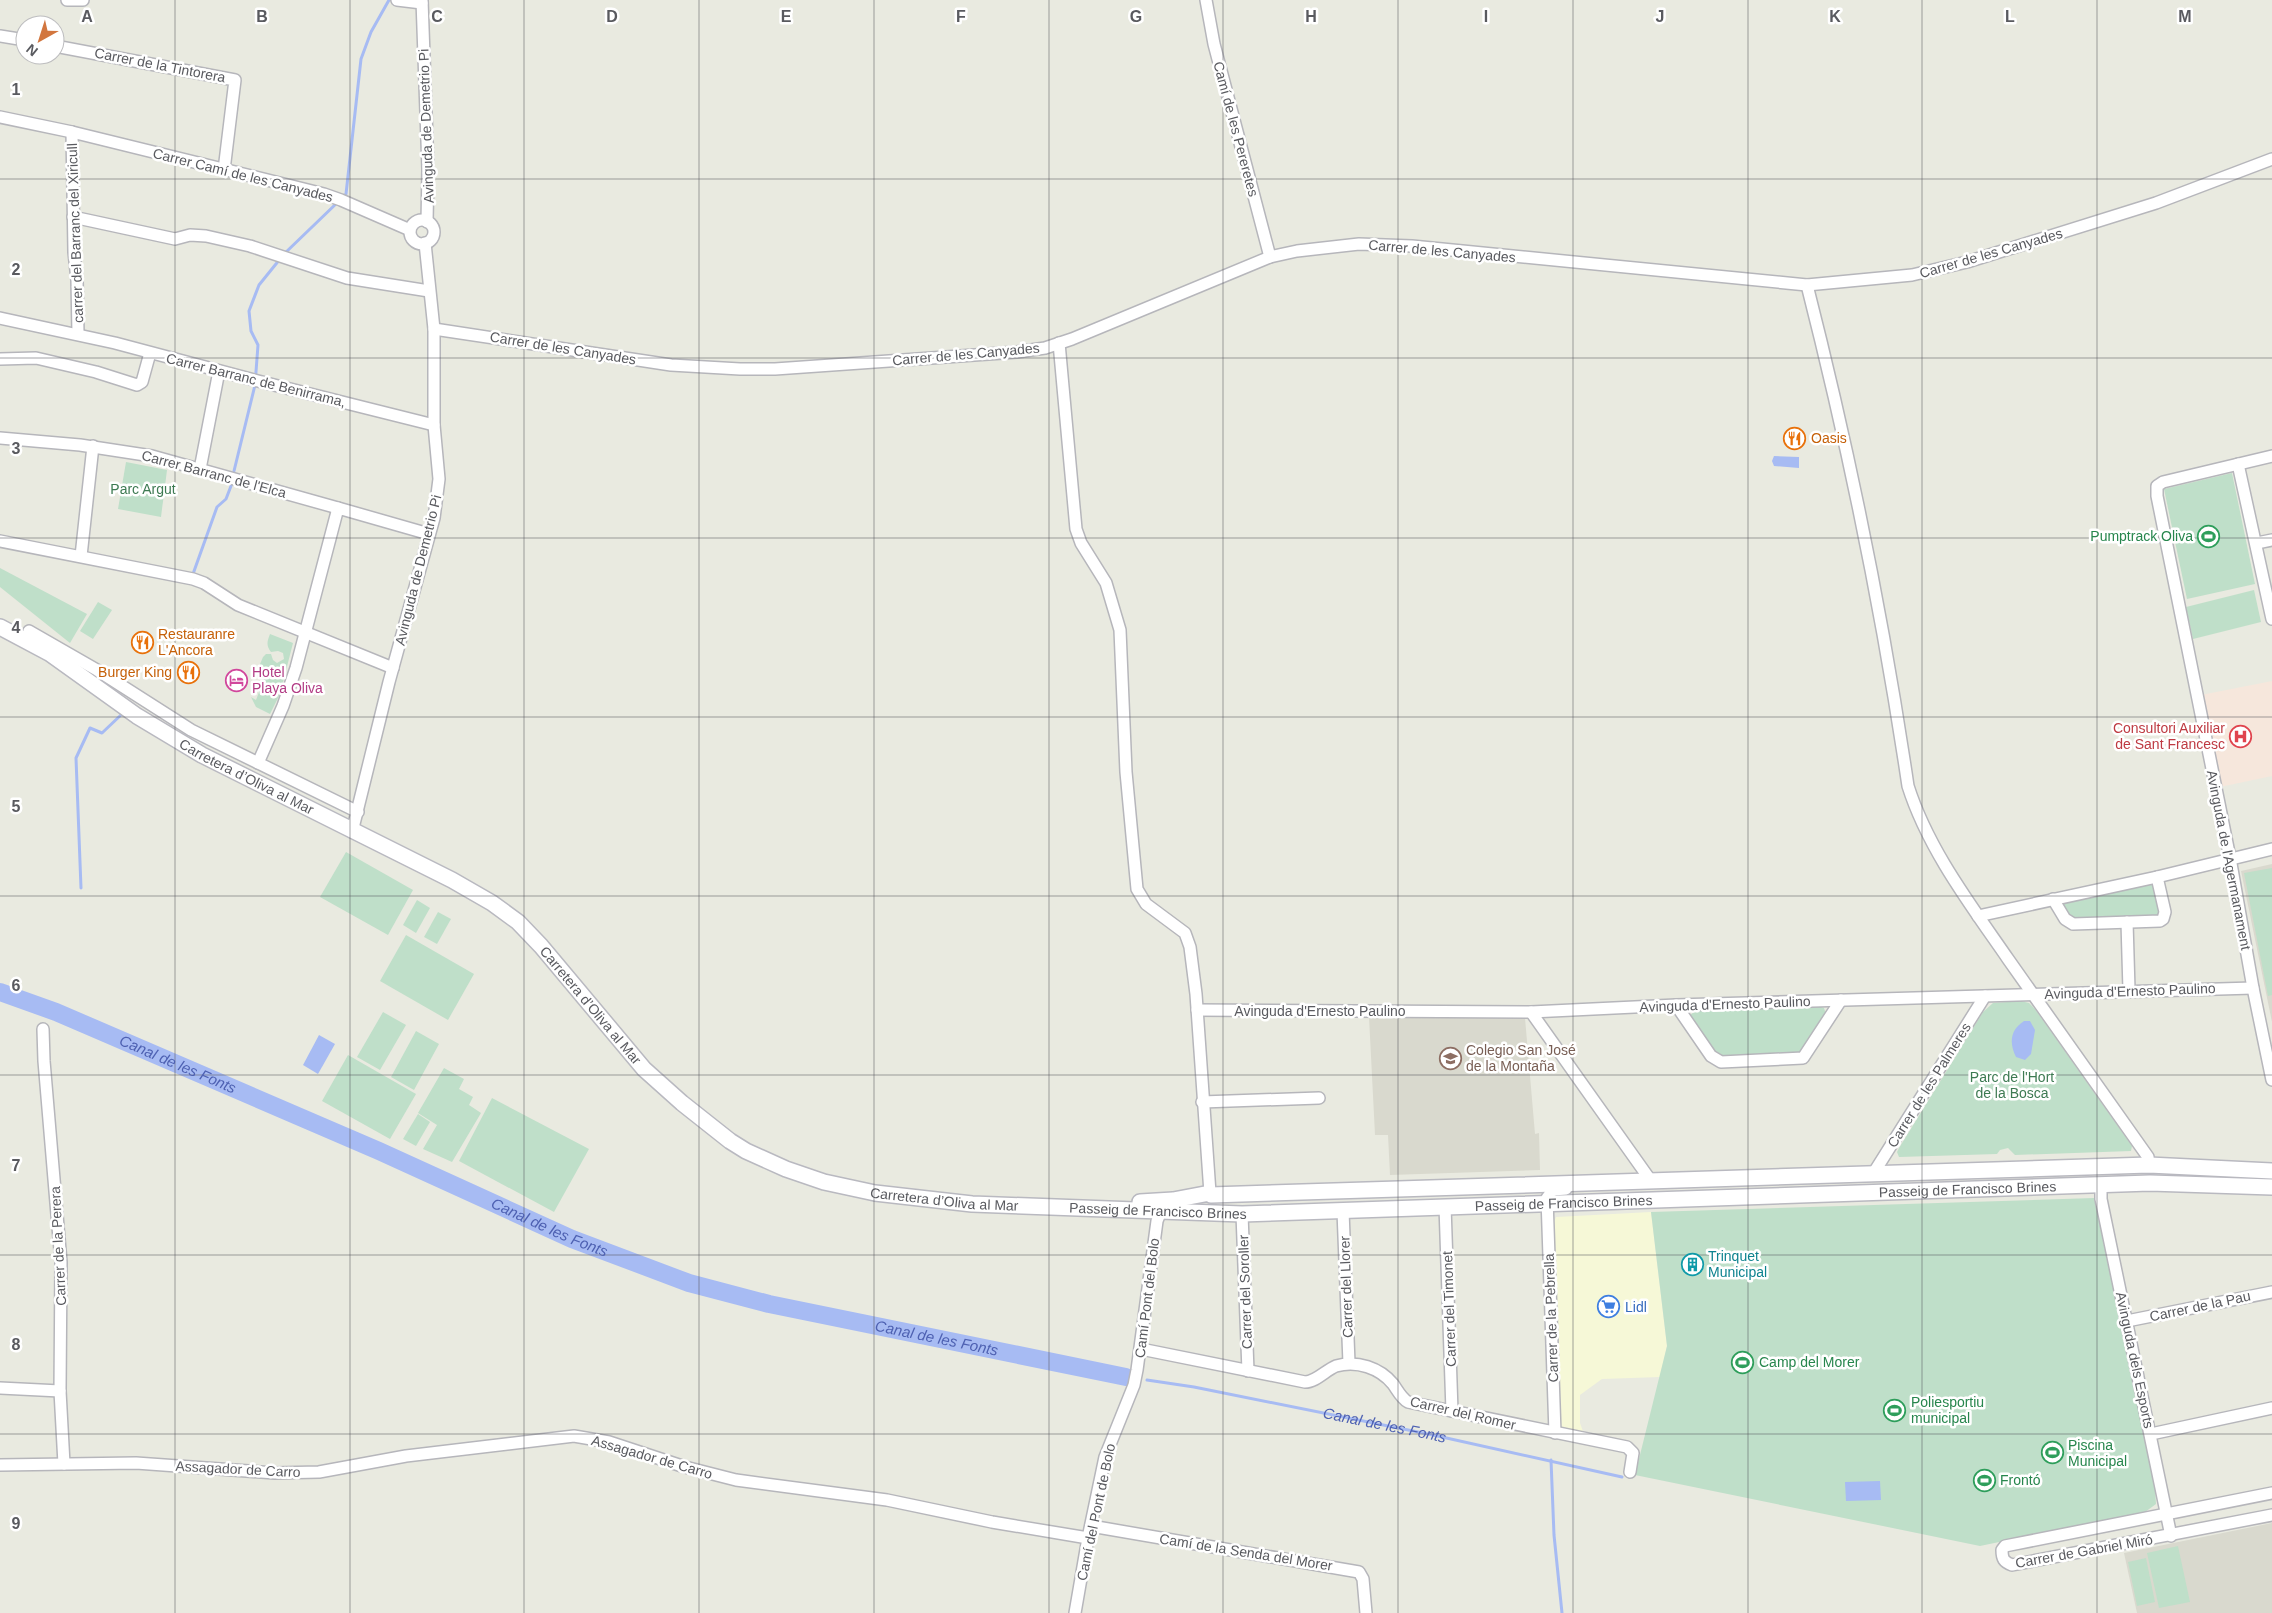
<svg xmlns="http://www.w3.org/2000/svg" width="2272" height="1613" font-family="Arial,sans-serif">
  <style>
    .commercial { fill: #f6f8d7 }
    .education { fill: #d9d9ce }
    .medical { fill: #f6e7dc }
    .green { fill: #bfdfc9 }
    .water { fill: #a7bbf3 }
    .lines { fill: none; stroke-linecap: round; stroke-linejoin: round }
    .stream { stroke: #a7bbf3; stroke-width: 3 }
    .river { stroke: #a7bbf3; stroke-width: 18 }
    .street-casing { stroke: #b6b6bb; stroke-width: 14 }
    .secondary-casing { stroke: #b9b9c0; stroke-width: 18 }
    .street { stroke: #fff; stroke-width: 11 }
    .secondary { stroke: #fff; stroke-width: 15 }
    .grid { fill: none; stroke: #595a5f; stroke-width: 1; stroke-opacity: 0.55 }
    .labels { text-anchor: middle; stroke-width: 5; stroke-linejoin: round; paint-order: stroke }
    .street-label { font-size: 14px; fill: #595a5f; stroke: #fff }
    .food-label { font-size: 14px; fill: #c56008; stroke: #fff; text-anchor: start }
    .park-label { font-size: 14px; fill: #3d7a52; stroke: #fff }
    .leisure-label { font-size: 14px; fill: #27864d; stroke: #fff; text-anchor: start }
    .hotel-label { font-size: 14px; fill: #b23c85; stroke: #fff; text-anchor: start }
    .health-label { font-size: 14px; fill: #be3a42; stroke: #fff; text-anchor: end }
    .education-label { font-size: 14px; fill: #785e54; stroke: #fff; text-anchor: start }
    .culture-label { font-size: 14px; fill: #0d838f; stroke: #fff; text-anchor: start }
    .shop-label { font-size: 14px; fill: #366cbe; stroke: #fff; text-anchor: start }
    .water-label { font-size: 15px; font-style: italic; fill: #4e61b2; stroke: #fff }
    .grid-label { font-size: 16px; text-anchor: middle; font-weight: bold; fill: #595a5f; stroke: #fff; stroke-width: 5; stroke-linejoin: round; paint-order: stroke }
  </style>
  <rect width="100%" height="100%" fill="#e9eae0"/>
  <polygon class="commercial" points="1651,1212 1667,1346 1660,1377 1602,1379 1580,1395 1580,1423 1584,1434 1561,1428 1553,1224 1556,1217"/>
  <g class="education">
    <polygon points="2272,864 2272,1022 2241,871"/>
    <polygon points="1369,1017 1525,1018 1535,1134 1539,1133 1540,1170 1390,1175 1388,1135 1375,1135"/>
    <polygon points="2272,1523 2272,1613 2137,1613 2124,1553"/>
  </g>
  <polygon class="medical" points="2272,681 2272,776 2220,787 2201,695"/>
  <g class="green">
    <polygon points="126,462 167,470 161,517 118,509"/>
    <polygon points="2232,473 2255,584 2187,599 2164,489"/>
    <polygon points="0,568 87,614 70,643 0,587"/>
    <polygon points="2254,590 2261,622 2193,639 2186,607"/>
    <polygon points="98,602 112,610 93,639 80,631"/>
    <path d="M270,634l23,9 -13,51 -10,20 -14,-7 -5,-10 5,3 8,-21 -9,-3 8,-19 3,-3h5l2,6 4,3 7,-4 -1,-6 -5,-2 -7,1c-5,-7 -4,-10 -1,-18z"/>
    <polygon points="346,852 413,890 388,935 320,897"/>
    <polygon points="2272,868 2272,995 2268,996 2244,873"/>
    <polygon points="2150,883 2155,888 2159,916 2076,919 2069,916 2063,905 2064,903"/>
    <polygon points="417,900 430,908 416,933 403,925"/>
    <polygon points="438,912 451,919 437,944 424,937"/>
    <polygon points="406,935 474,974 448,1020 380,981"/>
    <polygon points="2021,1001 2029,1003 2035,1009 2132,1146 2131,1151 2015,1155 2008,1148 2000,1150 1997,1154 1899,1157 1897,1152 1899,1148 1983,1012 1993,1003"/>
    <polygon points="1818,1006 1824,1008 1826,1014 1802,1055 1718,1058 1691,1019 1690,1015 1697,1010"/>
    <polygon points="383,1012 406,1025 380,1070 357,1057"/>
    <polygon points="416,1031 439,1044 414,1090 391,1077"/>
    <polygon points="348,1055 416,1094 390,1139 322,1101"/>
    <polygon points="444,1068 464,1079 459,1089 473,1097 469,1105 481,1113 452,1162 423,1149 437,1125 418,1113"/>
    <polygon points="492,1098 589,1149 554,1212 459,1161"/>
    <polygon points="418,1114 430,1122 416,1146 403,1139"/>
    <polygon points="2094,1198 2155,1488 2156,1504 2145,1512 1980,1546 1635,1475 1667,1346 1651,1212"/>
    <polygon points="2178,1546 2190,1602 2159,1608 2147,1553"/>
    <polygon points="2146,1558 2155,1602 2137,1606 2128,1562"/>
  </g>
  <g class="water">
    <polygon points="1774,456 1799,457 1799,468 1774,466 1772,461"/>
    <path d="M2024,1021h6l5,9 -4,24 -6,6 -9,-3c-7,-14 -6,-27 8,-36z"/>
    <polygon points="319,1035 335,1044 318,1074 303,1065"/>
    <polygon points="1880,1481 1881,1500 1846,1501 1845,1482"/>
  </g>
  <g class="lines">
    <g class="stream">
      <polyline points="343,197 346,194 361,59 371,32 389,0"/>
      <polyline points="284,254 339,201"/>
      <polyline points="234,471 255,385 258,345 251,331 249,311 259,285 280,259"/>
      <polyline points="193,574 217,507 226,499 231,486"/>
      <polyline points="81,888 76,758 90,728 102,733 122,714 126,714"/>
      <path id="s1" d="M1147,1380l47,7 239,48 189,42"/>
      <polyline points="1551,1460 1554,1535 1562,1613"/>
    </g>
    <path class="river" id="s2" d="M0,992l56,20 323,139 193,88 117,44 80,21 357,73"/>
    <defs>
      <g id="street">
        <polyline points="67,0 83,0"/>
        <polyline points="397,0 422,3"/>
        <polyline points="422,0 428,169 427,222"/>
        <polyline points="1206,0 1214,44 1270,257"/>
        <polyline points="0,36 25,40"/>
        <polyline points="55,46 235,80 224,170"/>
        <polyline points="0,117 72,132 324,194 341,200 410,230"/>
        <polyline points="72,132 74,252 77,280 78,334"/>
        <polyline points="73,217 175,239 190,235 206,236 250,246 347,278 429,291"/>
        <circle cx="422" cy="232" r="12"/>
        <path d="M1807,285c42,165 76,332 101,501 20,63 62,118 100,173 46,66 93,132 140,198l1,8"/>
        <polyline points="0,318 115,343 258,381 434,425"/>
        <polyline points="434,329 671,365 740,369 775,369 1017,352 1045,348 1072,339 1270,257 1297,251 1359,244 1412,246 1807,285 1912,275 1967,262 2156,203 2272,159"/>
        <polyline points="1059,343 1076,529 1081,543 1106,583 1120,630 1126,772 1137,889 1146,904 1185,933 1190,947 1196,994 1210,1193"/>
        <polyline points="0,359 36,358 96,372 137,385 142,382 150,353"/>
        <polyline points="0,438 80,445 152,456 338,508"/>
        <polyline points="2272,456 2163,482 2157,486 2157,496 2230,858 2253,988 2272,1080"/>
        <polyline points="2238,464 2272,619"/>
        <polyline points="200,469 219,371"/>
        <polyline points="0,541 193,579 204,583 238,605 393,668"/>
        <polyline points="2257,543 2272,540"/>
        <polyline points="81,556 93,446"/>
        <polyline points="29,631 97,670 191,730 358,812"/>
        <polyline points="258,763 283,706 296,668 338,508 429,534"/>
        <polyline points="352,832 389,682 434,518 439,479 434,425 434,329 425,243"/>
        <polyline points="2053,899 2065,919 2073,924 2160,921 2163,919 2165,912 2157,877"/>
        <polyline points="1978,916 2157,877 2272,849"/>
        <polyline points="2127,922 2129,990"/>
        <polyline points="1676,1005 1711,1056 1721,1062 1803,1058 1841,1000"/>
        <polyline points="1197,1010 1531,1012 1676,1005 2253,988"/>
        <polyline points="1531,1012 1651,1181"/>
        <polyline points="43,1029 44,1061 61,1262 60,1391 64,1464"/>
        <polyline points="1202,1102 1319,1098"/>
        <polyline points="1873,1174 1985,996"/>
        <polyline points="2101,1184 2101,1199 2171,1536"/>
        <polyline points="1445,1206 1452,1411"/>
        <polyline points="1343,1211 1349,1363"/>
        <polyline points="1242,1214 1248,1371"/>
        <polyline points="2127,1321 2272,1292"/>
        <path d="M1141,1349l164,33c11,0 21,-12 31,-16 21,-6 44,2 57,18 5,7 8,14 15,18l219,45 6,6 -3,19"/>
        <polyline points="0,1388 60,1391"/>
        <polyline points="1555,1433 1547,1198 1553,1190 1566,1189"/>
        <polyline points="2151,1434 2272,1408"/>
        <polyline points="0,1465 136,1463 275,1473 319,1472 406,1456 574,1436 609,1442 685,1467 736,1480 887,1500 992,1522 1088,1538"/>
        <path d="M2272,1493l-267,53 -3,4c0,9 2,12 10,15l260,-50"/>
        <polyline points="1091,1526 1359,1572 1363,1579 1366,1613"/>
        <polyline points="1075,1613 1088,1538 1105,1457 1134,1385 1137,1370 1157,1221 1163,1206"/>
      </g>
      <g id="secondary">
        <path id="s3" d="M0,627l49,26 88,63 65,39 250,125 40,23 26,19 23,24 103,123 38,34 48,38 16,10 40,18 38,13 51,11 97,11 270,10 908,-31 122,4"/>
        <polyline points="1140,1202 1173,1200 1210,1193 1211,1195 2149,1165 2272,1171"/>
      </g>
    </defs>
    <use href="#street" class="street-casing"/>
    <use href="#secondary" class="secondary-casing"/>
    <use href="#street" class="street"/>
    <use href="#secondary" class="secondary"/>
  </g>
  <path class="grid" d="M175,0v1613M350,0v1613M524,0v1613M699,0v1613M874,0v1613M1049,0v1613M1223,0v1613M1398,0v1613M1573,0v1613M1748,0v1613M1922,0v1613M2097,0v1613M0,179h2272M0,358h2272M0,538h2272M0,717h2272M0,896h2272M0,1075h2272M0,1255h2272M0,1434h2272"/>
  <defs>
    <symbol id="restaurant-ring" viewBox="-11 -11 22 22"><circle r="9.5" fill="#fff" stroke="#e8710a" stroke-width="1.5"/><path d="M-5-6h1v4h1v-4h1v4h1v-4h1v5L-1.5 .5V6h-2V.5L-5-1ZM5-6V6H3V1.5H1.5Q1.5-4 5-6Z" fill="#e8710a"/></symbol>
    <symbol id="stadium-ring" viewBox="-11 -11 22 22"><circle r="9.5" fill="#fff" stroke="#2e9e5b" stroke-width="1.5"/><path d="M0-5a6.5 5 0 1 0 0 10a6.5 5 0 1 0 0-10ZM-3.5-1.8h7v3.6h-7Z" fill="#2e9e5b"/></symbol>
    <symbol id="hotel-ring" viewBox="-11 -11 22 22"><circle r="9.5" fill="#fff" stroke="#d1479c" stroke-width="1.5"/><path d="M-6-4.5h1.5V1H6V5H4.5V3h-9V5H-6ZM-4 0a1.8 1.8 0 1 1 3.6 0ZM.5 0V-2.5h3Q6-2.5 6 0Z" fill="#d1479c"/></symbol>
    <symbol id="hospital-ring" viewBox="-11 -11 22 22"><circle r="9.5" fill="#fff" stroke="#e0444e" stroke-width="1.5"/><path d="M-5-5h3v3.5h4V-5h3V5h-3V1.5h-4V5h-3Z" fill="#e0444e"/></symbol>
    <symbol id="school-ring" viewBox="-11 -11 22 22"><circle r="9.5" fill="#fff" stroke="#8d6e63" stroke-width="1.5"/><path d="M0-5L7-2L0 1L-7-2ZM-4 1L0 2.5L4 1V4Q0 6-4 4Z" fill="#8d6e63"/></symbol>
    <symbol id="building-ring" viewBox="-11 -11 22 22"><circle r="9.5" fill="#fff" stroke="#0f9aa8" stroke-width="1.5"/><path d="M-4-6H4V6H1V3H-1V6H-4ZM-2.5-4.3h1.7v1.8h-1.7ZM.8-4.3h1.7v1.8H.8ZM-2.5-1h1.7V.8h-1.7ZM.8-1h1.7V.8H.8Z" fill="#0f9aa8"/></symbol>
    <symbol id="supermarket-ring" viewBox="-11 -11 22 22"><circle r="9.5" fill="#fff" stroke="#3f7fe0" stroke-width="1.5"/><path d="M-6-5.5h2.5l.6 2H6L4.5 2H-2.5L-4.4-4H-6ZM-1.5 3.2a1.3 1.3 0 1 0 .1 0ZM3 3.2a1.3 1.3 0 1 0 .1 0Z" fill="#3f7fe0"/></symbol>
  </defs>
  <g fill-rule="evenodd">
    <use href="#restaurant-ring" x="1782" y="426" width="25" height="25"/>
    <use href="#stadium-ring" x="2196" y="524" width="25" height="25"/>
    <use href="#restaurant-ring" x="130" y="630" width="25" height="25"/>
    <use href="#restaurant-ring" x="176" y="660" width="25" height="25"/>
    <use href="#hotel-ring" x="224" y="668" width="25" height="25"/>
    <use href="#hospital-ring" x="2228" y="724" width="25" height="25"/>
    <use href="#school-ring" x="1438" y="1046" width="25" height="25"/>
    <use href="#building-ring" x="1680" y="1252" width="25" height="25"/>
    <use href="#supermarket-ring" x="1596" y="1294" width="25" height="25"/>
    <use href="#stadium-ring" x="1730" y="1350" width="25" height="25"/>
    <use href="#stadium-ring" x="1882" y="1398" width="25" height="25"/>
    <use href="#stadium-ring" x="2040" y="1440" width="25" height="25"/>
    <use href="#stadium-ring" x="1972" y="1468" width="25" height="25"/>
  </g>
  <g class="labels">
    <g class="street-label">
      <text transform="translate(160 65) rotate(11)" y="5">Carrer de la Tintorera</text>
      <text transform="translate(426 126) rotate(-92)" y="5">Avinguda de Demetrio Pi</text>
      <text transform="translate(1236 129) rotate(75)" y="5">Camí de les Pereretes</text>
      <text transform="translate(243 175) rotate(14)" y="5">Carrer Camí de les Canyades</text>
      <text transform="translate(75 233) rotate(-92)" y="5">carrer del Barranc del Xiricull</text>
      <text transform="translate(1442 251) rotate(5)" y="5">Carrer de les Canyades</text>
      <text transform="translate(1991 253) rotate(-16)" y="5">Carrer de les Canyades</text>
      <text transform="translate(563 348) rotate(9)" y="5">Carrer de les Canyades</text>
      <text transform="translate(966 354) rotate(-5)" y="5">Carrer de les Canyades</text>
      <text transform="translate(256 380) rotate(14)" y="5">Carrer Barranc de Benirrama,</text>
      <text transform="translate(214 474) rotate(15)" y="5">Carrer Barranc de l'Elca</text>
      <text transform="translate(418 570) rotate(-76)" y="5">Avinguda de Demetrio Pi</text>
      <text dy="5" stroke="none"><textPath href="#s3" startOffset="289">Carretera d’Oliva al Mar</textPath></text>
      <text transform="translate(2229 860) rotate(79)" y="5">Avinguda de l'Agermanament</text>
      <text transform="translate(2130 991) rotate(-2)" y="5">Avinguda d'Ernesto Paulino</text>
      <text transform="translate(1725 1004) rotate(-2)" y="5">Avinguda d'Ernesto Paulino</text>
      <text dy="5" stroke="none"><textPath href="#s3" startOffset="708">Carretera d’Oliva al Mar</textPath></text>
      <text x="1320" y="1016">Avinguda d'Ernesto Paulino</text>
      <text transform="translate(1929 1085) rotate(-58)" y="5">Carrer de les Palmeres</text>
      <text dy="5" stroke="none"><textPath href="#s3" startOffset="2152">Passeig de Francisco Brines</textPath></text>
      <text dy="5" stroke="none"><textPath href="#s3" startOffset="1128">Carretera d’Oliva al Mar</textPath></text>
      <text dy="5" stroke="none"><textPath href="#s3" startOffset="1748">Passeig de Francisco Brines</textPath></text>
      <text dy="5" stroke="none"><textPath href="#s3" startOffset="1342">Passeig de Francisco Brines</textPath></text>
      <text transform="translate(58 1246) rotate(-93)" y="5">Carrer de la Perera</text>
      <text transform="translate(1346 1287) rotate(-92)" y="5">Carrer del Llorer</text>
      <text transform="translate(1245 1292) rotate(-92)" y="5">Carrer del Soroller</text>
      <text transform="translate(1147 1298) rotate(-83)" y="5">Camí Pont del Bolo</text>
      <text transform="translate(2200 1306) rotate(-12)" y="5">Carrer de la Pau</text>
      <text transform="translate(1449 1309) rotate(-92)" y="5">Carrer del Timonet</text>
      <text transform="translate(1551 1318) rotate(-92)" y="5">Carrer de la Pebrella</text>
      <text transform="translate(2135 1360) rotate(78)" y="5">Avinguda dels Esports</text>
      <text transform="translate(1463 1413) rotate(13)" y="5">Carrer del Romer</text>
      <text transform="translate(652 1457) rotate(16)" y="5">Assagador de Carro</text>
      <text transform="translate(238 1469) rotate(3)" y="5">Assagador de Carro</text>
      <text transform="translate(1096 1512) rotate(-78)" y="5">Camí del Pont de Bolo</text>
      <text transform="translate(2084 1551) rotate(-10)" y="5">Carrer de Gabriel Miró</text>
      <text transform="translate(1246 1552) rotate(9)" y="5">Camí de la Senda del Morer</text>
    </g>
    <g class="food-label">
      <text x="1811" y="443">Oasis</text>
      <text x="158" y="639">Restauranre<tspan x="158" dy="16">L'Ancora</tspan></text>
      <text x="172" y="677" text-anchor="end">Burger King</text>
    </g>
    <g class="park-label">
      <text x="143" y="494">Parc Argut</text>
      <text x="2012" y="1082">Parc de l'Hort<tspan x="2012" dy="16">de la Bosca</tspan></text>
    </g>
    <g class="leisure-label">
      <text x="2193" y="541" text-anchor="end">Pumptrack Oliva</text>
      <text x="1759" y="1367">Camp del Morer</text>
      <text x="1911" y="1407">Poliesportiu<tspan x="1911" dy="16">municipal</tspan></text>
      <text x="2068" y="1450">Piscina<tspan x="2068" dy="16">Municipal</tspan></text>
      <text x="2000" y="1485">Frontó</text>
    </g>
    <g class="hotel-label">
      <text x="252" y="677">Hotel<tspan x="252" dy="16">Playa Oliva</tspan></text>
    </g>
    <g class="health-label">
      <text x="2225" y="733">Consultori Auxiliar<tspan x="2225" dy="16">de Sant Francesc</tspan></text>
    </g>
    <g class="education-label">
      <text x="1466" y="1055">Colegio San José<tspan x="1466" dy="16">de la Montaña</tspan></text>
    </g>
    <g class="culture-label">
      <text x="1708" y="1261">Trinquet<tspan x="1708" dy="16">Municipal</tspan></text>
    </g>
    <g class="shop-label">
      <text x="1625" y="1312">Lidl</text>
    </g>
    <g class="water-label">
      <text dy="5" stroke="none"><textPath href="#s2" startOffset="192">Canal de les Fonts</textPath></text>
      <text dy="5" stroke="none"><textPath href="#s2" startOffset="598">Canal de les Fonts</textPath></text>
      <text dy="5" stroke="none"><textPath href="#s2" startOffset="1002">Canal de les Fonts</textPath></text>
      <text dy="5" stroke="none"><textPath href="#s1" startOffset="242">Canal de les Fonts</textPath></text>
    </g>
  </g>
  <g class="grid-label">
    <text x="87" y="22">A</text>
    <text x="262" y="22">B</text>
    <text x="437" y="22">C</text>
    <text x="612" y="22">D</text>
    <text x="786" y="22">E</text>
    <text x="961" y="22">F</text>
    <text x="1136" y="22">G</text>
    <text x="1311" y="22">H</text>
    <text x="1486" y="22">I</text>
    <text x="1660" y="22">J</text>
    <text x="1835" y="22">K</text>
    <text x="2010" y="22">L</text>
    <text x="2185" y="22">M</text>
    <text x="16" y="95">1</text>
    <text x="16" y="275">2</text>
    <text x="16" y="454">3</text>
    <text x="16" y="633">4</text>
    <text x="16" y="812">5</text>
    <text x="16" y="991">6</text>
    <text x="16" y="1171">7</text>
    <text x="16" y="1350">8</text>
    <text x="16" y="1529">9</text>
  </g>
  <g transform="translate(40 40) rotate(219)"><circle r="24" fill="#ffffff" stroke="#bdbdbf"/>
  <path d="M0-4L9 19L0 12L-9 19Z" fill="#d2763e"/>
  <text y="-8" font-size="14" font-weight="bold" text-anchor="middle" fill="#595a5f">N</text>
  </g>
</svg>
